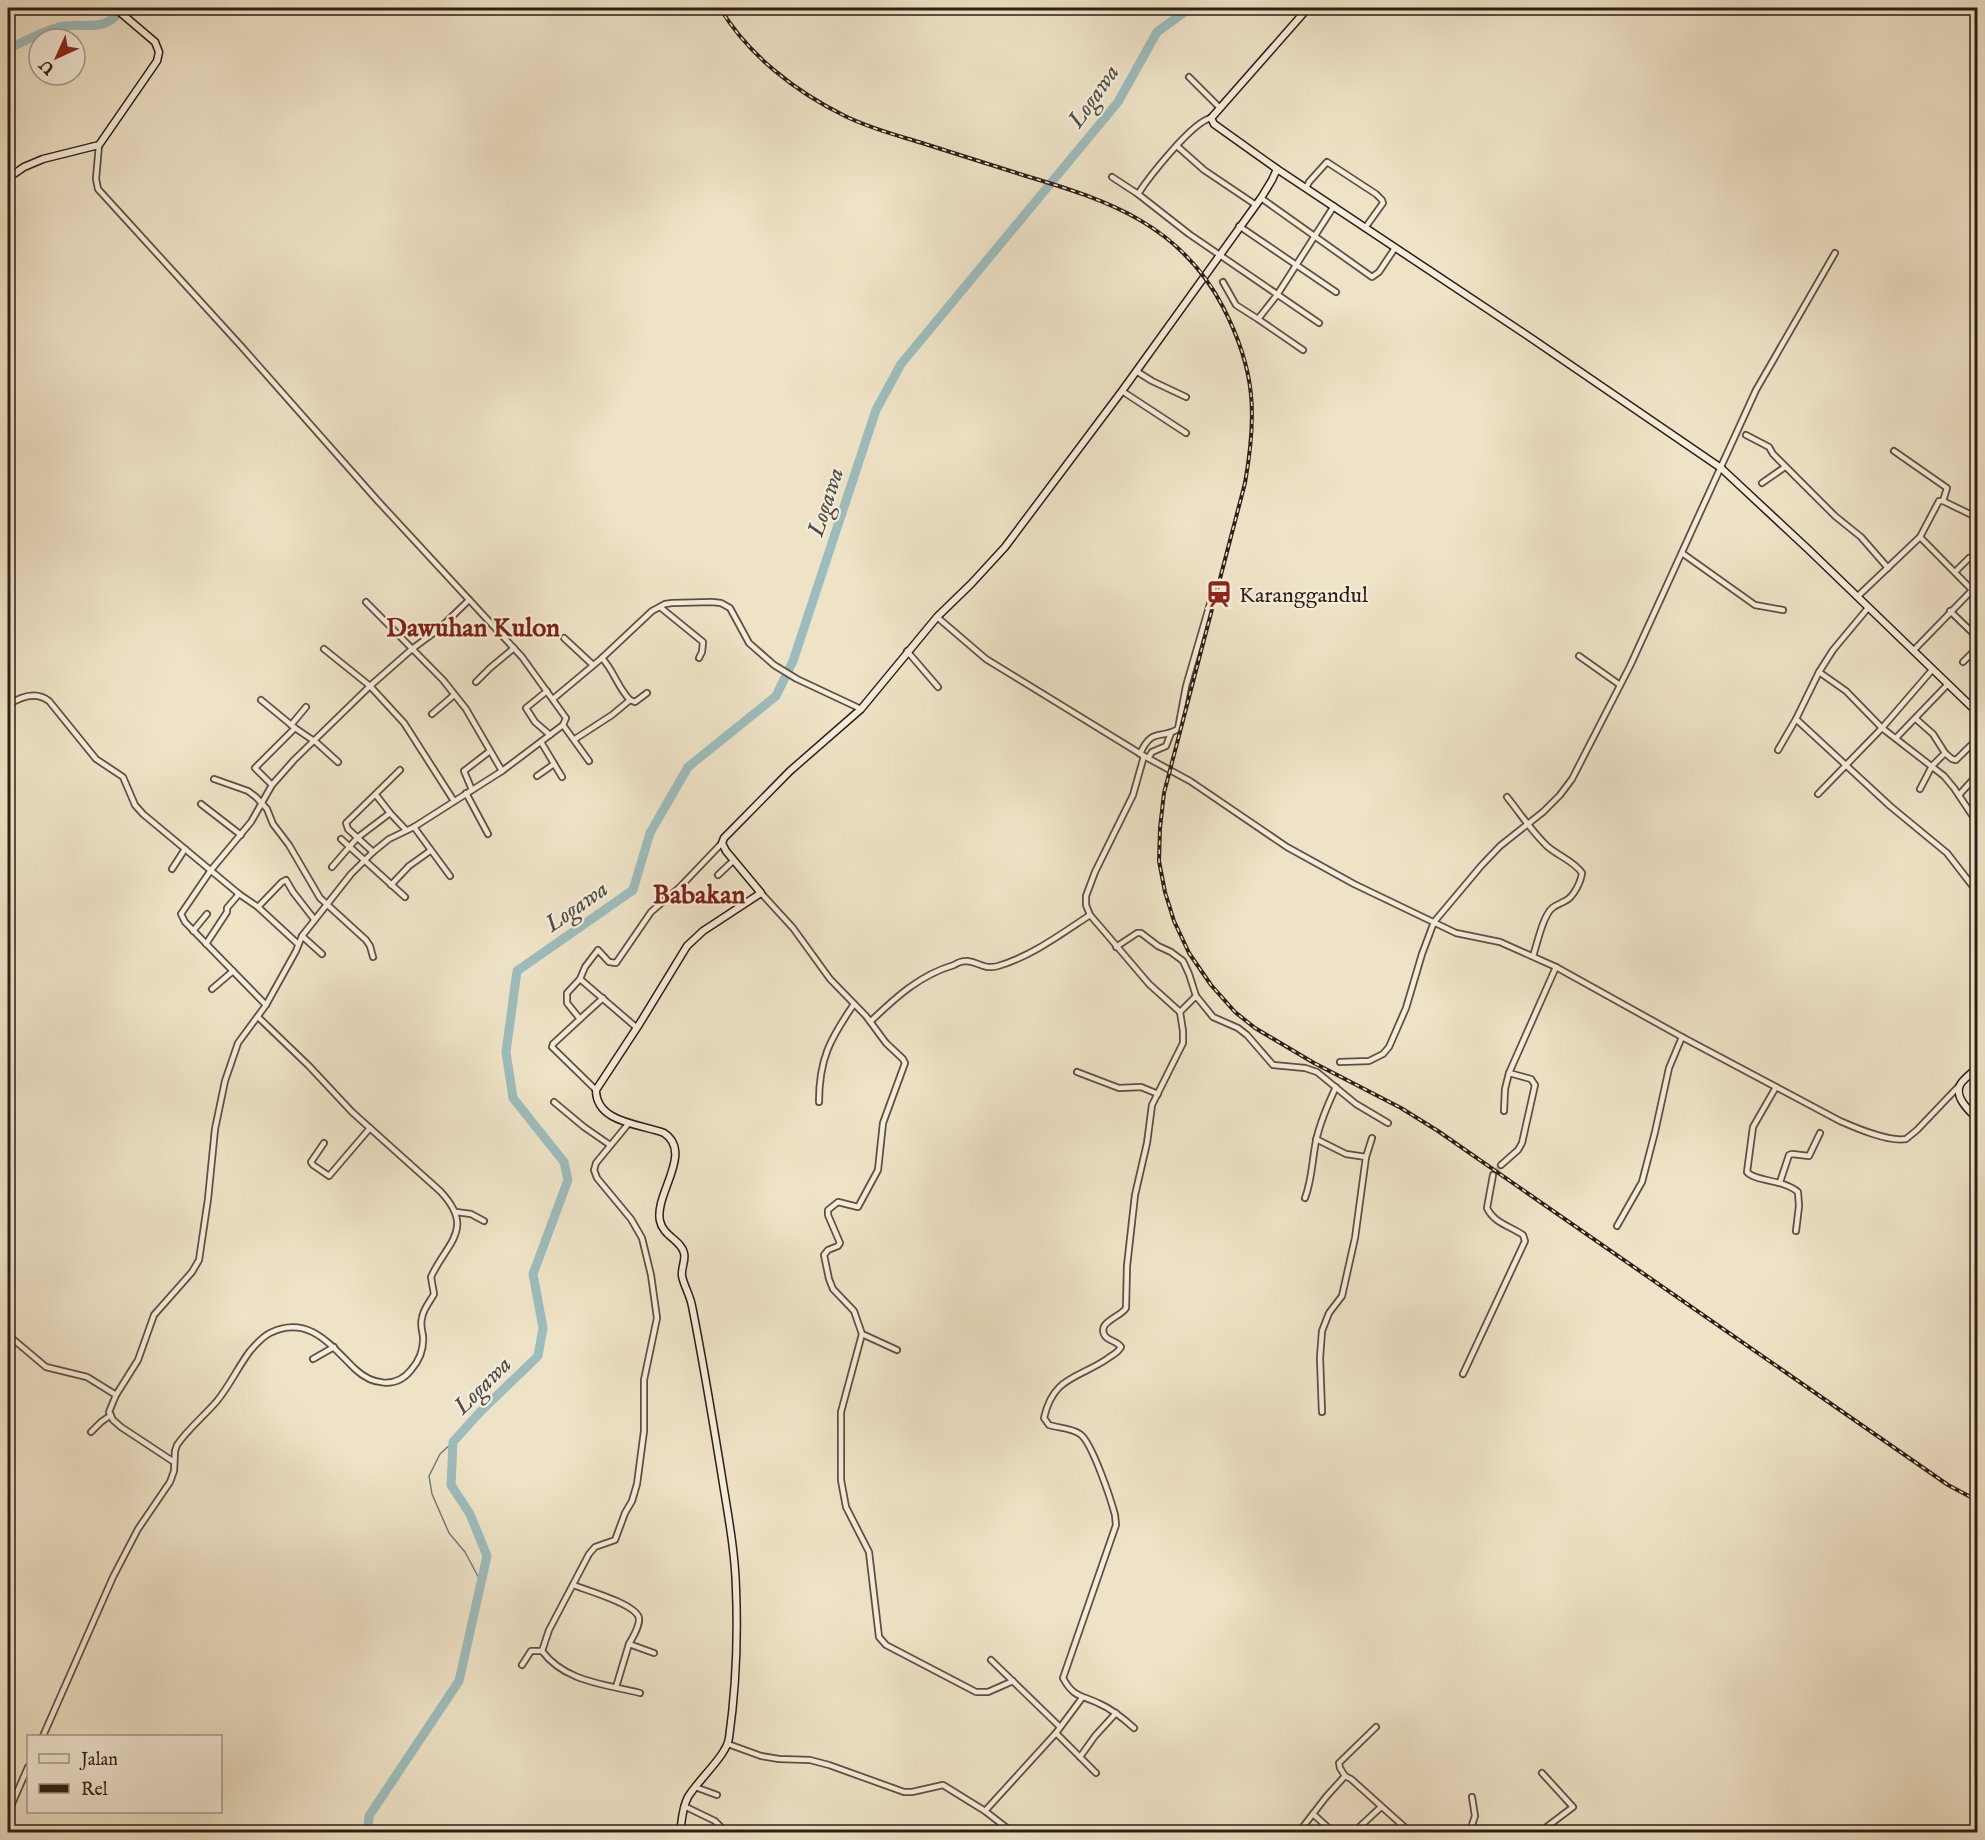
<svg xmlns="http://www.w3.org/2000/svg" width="1985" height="1840" font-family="'IM FELL English',serif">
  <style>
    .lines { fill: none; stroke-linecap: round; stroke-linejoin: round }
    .stream { stroke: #707d7a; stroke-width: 1.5 }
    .river { stroke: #9cbdbd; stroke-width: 9 }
    .street-tunnel { stroke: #c8bca3; stroke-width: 4.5; stroke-dasharray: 4.5 2; stroke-linecap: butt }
    .street-casing { stroke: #5e4f42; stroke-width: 8 }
    .secondary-casing { stroke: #2d1e15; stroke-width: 9 }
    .street { stroke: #f5eddb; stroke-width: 4.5 }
    .secondary { stroke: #f5eddb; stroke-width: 6 }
    .rail-casing { stroke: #2d1e15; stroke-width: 4 }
    .rail { stroke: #f5eddb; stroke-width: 1.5; stroke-dasharray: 4.5; stroke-linecap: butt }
    .labels { text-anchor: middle; stroke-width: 4.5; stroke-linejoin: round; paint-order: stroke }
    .poi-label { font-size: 22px; fill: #2d1e15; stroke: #f5eddb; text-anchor: start }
    .water-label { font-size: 24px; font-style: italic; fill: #4e4e47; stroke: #f5eddb }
    .quarter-label { font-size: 26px; font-weight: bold; fill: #7a1f14; stroke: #f5eddb }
  </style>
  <rect width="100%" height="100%" fill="#efe3c7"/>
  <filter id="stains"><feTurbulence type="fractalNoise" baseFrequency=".00333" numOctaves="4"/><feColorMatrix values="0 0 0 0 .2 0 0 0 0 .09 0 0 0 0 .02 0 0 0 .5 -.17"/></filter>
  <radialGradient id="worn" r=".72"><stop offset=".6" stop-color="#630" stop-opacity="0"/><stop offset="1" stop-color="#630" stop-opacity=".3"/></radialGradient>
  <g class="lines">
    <polyline class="stream" points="453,1442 440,1454 429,1476 432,1494 449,1533 465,1552 481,1582"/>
    <g class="river">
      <path d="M8,49c16,-8 34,-17 51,-22 26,-6 46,8 63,-19"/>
      <polyline points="368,1832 369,1816 459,1681 487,1556 470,1514 451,1485 453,1442 480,1412 538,1356 543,1328 533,1274 568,1180 564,1162 513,1098 506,1052 517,971 633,890 650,833 688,767 776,696 793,661 876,410 901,364 1118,102 1157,32 1190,8"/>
    </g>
    <polyline class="street-tunnel" points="1493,1175 1501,1165"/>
    <defs>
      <g id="street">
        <polyline points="1189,77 1220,108"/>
        <path d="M1211,118c-19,4 -62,59 -73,76l51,40 130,89"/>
        <polyline points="99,145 96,179 98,189 241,346 377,500 522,657 566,718 563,725 502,771 414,827 389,839 373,852 351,874 302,936 296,951 266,1005 238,1043 225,1081 215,1129 208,1199 199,1260 192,1272 154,1315 138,1360 116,1395 109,1412 113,1420 121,1427 174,1462"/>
        <polyline points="1177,146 1204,170 1256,205"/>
        <polyline points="1112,177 1138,194"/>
        <polyline points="1306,188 1309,182 1327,162 1376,194 1382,200 1383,203 1365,228"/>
        <polyline points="1261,198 1372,277 1379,272 1395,248"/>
        <polyline points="1239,226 1336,292"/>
        <polyline points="1223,282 1236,305 1258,319"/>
        <polyline points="1303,350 1258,319 1277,295 1334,206"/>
        <polyline points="1136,371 1152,381 1186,397"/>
        <polyline points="1122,391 1186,433"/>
        <polyline points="1746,435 1769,447 1773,454 1835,516 1861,537 1888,568"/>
        <polyline points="1894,451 1947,488 1943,501"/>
        <polyline points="1762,483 1785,467"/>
        <polyline points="1920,537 1978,596"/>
        <polyline points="1682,553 1755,605 1783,610"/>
        <polyline points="1955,572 1969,558"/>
        <polyline points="1857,597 1920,537 1939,501 1943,501 1978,518"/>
        <polyline points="366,602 443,680 466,709 502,771"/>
        <polyline points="660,607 703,642 702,652 699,658"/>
        <polyline points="1868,608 1833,650 1819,672 1796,719 1890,806 1947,853 1978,893"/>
        <polyline points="1950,611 1978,638"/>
        <path d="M937,617l49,42 158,97 46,25 97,66 67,37 102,49 44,9 56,25 126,70 158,84c16,7 48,21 66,18l11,-9 41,-43"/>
        <polyline points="564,638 593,665"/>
        <polyline points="324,649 370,686 404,723 454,801"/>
        <polyline points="907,651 938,687"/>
        <polyline points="1913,651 1978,584"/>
        <polyline points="1579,656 1620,685"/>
        <polyline points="1963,662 1978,647"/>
        <polyline points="1819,672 1846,691 1882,728 1944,776 1954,788 1978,824"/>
        <polyline points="476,682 490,668 514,648"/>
        <polyline points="547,691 526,708 535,722 550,735"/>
        <polyline points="553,699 602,658 652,611 665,604 672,603 712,602 721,603 730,608 749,643 774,665 797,679 861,709"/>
        <polyline points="261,700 295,728 317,743 338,762"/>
        <polyline points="630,700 635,702 647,693"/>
        <path d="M8,705c12,-8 28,-14 41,-4l47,58 27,18 12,28 8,9 96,80 19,13 40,37"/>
        <polyline points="432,714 454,695"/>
        <polyline points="1916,719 1933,734 1945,753 1932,766 1920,789"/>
        <polyline points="291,725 306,707"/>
        <polyline points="563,725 589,761"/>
        <polyline points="1896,738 1948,684"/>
        <path d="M575,739l37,-24 18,-15c-12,-12 -16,-29 -28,-42"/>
        <polyline points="541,742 562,777"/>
        <polyline points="1778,750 1796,719"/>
        <polyline points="1945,753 1952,759 1956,760 1978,738"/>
        <path d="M1140,754c12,-27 20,-14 38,-25l8,-43 30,-103"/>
        <polyline points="1144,756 1133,795 1095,872 1086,896 1086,905 1090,915 1103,930 1149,984 1180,1012"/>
        <polyline points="1148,758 1152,752 1166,746 1171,733"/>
        <polyline points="537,776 554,764"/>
        <polyline points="214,779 248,791 256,797 267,809 273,824 289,845 320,898 366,940 370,946 373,957"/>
        <polyline points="272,785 255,768 295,728"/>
        <polyline points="472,790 464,771 490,751"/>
        <polyline points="466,793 488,834"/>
        <polyline points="1818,794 1882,728 1932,670"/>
        <polyline points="376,795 390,813 406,830"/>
        <polyline points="1959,795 1978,774"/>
        <path d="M1507,797c13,16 25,35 40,49 11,10 27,15 35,27 -1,8 -8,24 -17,28 -7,4 -14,5 -18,14 -6,10 -10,29 -14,41"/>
        <polyline points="201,804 241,835"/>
        <polyline points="414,827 450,876"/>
        <polyline points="341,839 405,897"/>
        <polyline points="373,852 348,829 346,823 400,770"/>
        <polyline points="332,867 357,838 390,813"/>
        <polyline points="172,869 185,849"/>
        <polyline points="718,875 734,860"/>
        <polyline points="391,885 409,866 430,851"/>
        <polyline points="761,893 793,928 830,979 866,1016 886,1043 903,1059 905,1063 883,1123 878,1170 858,1207 838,1202 828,1210 828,1215 840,1243 838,1246 828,1250 824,1255 829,1279 833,1289 854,1311 862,1334 841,1412 841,1480 846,1507 869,1552 879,1637 886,1645 976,1692 988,1692 1013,1681"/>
        <polyline points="258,907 282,882 286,880 293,892 314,919"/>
        <polyline points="193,931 207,914"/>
        <polyline points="302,936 322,954"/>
        <polyline points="206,944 227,912 227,908 239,894"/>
        <polyline points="1116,947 1137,933 1141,933 1158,946 1171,952 1183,961 1189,974 1196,996"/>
        <polyline points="580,979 637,1028"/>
        <polyline points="212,989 233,971"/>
        <polyline points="266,1005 185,922 181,914 211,870 251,822 272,785 294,760 370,686 412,649 439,629 469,600"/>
        <polyline points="580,1019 603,998"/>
        <path d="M871,1021c25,-24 49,-46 83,-56 3,-2 9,-4 13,-4 12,1 16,9 31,5 34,-10 63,-32 92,-51"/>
        <polyline points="1340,1062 1369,1061 1383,1054 1389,1047 1406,1008 1422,954 1434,922 1481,866 1500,846 1543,812 1560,795 1572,779 1630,666 1756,390 1835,253"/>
        <polyline points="1077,1072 1119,1088 1141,1087 1158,1094"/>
        <path d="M1776,1087l-23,40 -6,45c9,10 36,7 51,20l1,14 -3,25"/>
        <polyline points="596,1090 552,1047 553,1044 580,1019 567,1003 567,993 580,979 585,967 598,950 609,962 616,963 651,912 680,887 722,843"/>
        <polyline points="554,1102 584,1127 610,1145"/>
        <path d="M819,1102c0,-43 11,-63 35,-98"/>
        <polyline points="1504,1111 1505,1089 1509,1073 1556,967"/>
        <polyline points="1316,1139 1346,1154 1366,1157 1355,1238 1342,1296 1329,1313 1322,1331 1320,1358 1322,1412"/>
        <polyline points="324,1143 311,1162 313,1165 329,1176 370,1128"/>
        <polyline points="1366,1157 1372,1138"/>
        <polyline points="1501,1165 1518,1150 1522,1143 1535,1085 1531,1079 1509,1073"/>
        <polyline points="1780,1182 1789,1155 1792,1154 1809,1156 1820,1133"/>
        <path d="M1305,1198c7,-18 7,-37 11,-57 4,-19 12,-37 20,-54"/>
        <polyline points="456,1212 471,1214 484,1221"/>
        <polyline points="1617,1226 1642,1182 1655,1132 1669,1068 1682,1037"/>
        <polyline points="862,1334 897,1350"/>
        <polyline points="8,1335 46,1367 87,1377 116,1395"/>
        <polyline points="313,1359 334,1347"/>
        <path d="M1463,1374l62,-133 -2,-6c-13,-9 -29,-12 -36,-27l6,-33"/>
        <polyline points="91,1432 101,1422 111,1415"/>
        <path d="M573,1585c13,5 63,19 66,33 1,8 -6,19 -10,26"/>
        <path d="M542,1651c23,31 63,33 98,42"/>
        <polyline points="991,1660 1060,1727"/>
        <polyline points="522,1665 531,1651 542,1651 549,1630 589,1554 595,1547 615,1540 625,1513 632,1501 637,1484 644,1431 644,1380 657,1318 651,1275 642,1238 631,1219 597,1178 594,1170 596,1163 629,1123"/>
        <polyline points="616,1687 629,1644 654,1653"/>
        <path d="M1134,1728c-11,-10 -22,-19 -36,-25 -17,-8 -25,-6 -35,-25l53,-153 -1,-10c-4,-15 -23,-73 -35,-81 -9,-6 -21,-6 -31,-9l-5,-7c9,-41 33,-39 63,-59 5,-4 11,-6 14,-12 -4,-6 -12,-6 -16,-11 -9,-14 16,-19 21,-28l1,-42 8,-71 12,-52 5,-38 31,-62v-12l-3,-19 16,-16 17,21 25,11 9,7 26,30 32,3 12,4 39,32 32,19"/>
        <polyline points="1056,1733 1096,1773"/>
        <path d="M43,1736l70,-159 25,-48 32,-47 4,-11 1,-20 2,-6c11,-16 27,-29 40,-44 13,-16 21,-34 33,-50 6,-7 12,-14 20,-18 39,-19 61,13 85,36 17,16 41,20 56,1 8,-9 13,-21 12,-34 -1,-6 -3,-12 -1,-18 1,-9 8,-16 12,-24l-3,-17c16,-35 45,-48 9,-86l-88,-79 -43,-46 -51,-49"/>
        <polyline points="728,1744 761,1756 779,1759 810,1760 829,1765 904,1792 912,1792 943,1785 985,1811 1012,1832"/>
        <polyline points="1080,1757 1095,1736 1116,1713"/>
        <polyline points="1345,1776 1340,1768 1339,1763 1376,1727"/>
        <polyline points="695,1787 717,1795"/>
        <polyline points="1472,1797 1475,1816 1472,1825 1473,1832"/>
        <polyline points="684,1806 715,1821 726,1832"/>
        <polyline points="985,1811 1056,1733 1082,1698"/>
        <polyline points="8,1813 28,1767"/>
        <polyline points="1313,1814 1333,1832"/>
        <polyline points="1299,1832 1326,1797 1345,1776 1351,1779 1410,1832"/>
        <polyline points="1354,1832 1381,1807"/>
        <polyline points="1540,1832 1573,1807 1542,1773"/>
      </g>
      <g id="secondary">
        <polyline points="1308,8 1213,116 1211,118 1214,124 1277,169 1531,338 1721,468 1809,550 1978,713"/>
        <polyline points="8,178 24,167 43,159 99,145 157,61 159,52 155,42 115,8"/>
        <path d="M1978,1067c-5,5 -15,12 -18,18 -6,13 10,26 18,35"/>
        <path d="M680,1832c2,-11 2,-24 8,-35 10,-17 39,-42 41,-59 7,-50 9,-99 7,-149 -1,-40 -9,-79 -15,-118 -9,-55 -18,-110 -29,-165 -2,-11 -8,-20 -10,-30 -1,-8 4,-16 2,-23 -3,-13 -21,-17 -24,-32 -6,-27 34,-68 4,-88 -23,-9 -68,-10 -68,-43l44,-67 47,-77 16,-15 58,-38 -35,-42 -4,-8 2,-5 66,-67 71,-62 76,-92 34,-33 34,-37 117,-156 139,-193 11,-18 5,-11"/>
      </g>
    </defs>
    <use href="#street" class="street-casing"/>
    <use href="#secondary" class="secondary-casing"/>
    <use href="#street" class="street"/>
    <use href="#secondary" class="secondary"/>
    <defs>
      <path id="rail" d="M720,8c28,47 76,84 125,108 24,12 51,19 77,27 35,11 69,22 104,33 84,25 154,49 197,131 33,64 34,108 22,176l-81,310 -4,35 -1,33 6,31 9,29 15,32 22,32 24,27 20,16 59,35 87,45 37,23 510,354 30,16"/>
    </defs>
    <use href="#rail" class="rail-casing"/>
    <use href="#rail" class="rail"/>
  </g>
  <defs>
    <symbol id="station-bare" viewBox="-9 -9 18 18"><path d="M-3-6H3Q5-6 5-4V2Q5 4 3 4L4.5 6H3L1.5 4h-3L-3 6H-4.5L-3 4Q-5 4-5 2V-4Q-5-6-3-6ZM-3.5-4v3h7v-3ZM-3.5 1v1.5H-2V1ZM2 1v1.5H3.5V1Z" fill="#8f2418" stroke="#f5eddb" stroke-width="2.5" paint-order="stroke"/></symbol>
  </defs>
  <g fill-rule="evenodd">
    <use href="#station-bare" x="1200" y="575" width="38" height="38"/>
  </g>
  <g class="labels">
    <g class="poi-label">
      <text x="1239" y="602">Karanggandul</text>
    </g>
    <g class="water-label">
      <text transform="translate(1093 96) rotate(-55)" y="8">Logawa</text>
      <text transform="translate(825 502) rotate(-72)" y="8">Logawa</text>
      <text transform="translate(576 906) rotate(-35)" y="8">Logawa</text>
      <text transform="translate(482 1385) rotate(-45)" y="8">Logawa</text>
    </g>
    <g class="quarter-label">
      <text x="473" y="636">Dawuhan Kulon</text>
      <text x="699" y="903">Babakan</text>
    </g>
  </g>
  <rect width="1985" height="1840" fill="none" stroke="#efe3c7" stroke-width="30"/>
  <rect x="9" y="9" width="1967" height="1822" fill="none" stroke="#2d1e15" stroke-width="3"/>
  <rect x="15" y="15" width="1955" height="1810" fill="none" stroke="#2d1e15" stroke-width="1.5"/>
  <rect x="27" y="1735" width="195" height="78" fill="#f5eddb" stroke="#a59a8c" stroke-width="1.5"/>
  <rect x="39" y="1754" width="30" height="9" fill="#f5eddb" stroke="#a59a8c" stroke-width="1.5"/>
  <text x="81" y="1765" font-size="18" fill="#2d1e15">Jalan</text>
  <rect x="39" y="1784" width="30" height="9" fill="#2d1e15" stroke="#a59a8c" stroke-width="1.5"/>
  <text x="81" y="1795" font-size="18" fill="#2d1e15">Rel</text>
  <g transform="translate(57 57) rotate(225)"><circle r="28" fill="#f5eddb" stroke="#a59a8c" stroke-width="1.5"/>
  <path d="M0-4.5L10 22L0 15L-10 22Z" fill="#8f2418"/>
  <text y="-9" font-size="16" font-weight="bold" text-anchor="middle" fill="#2d1e15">U</text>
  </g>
  <rect width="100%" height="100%" filter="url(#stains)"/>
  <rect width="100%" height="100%" fill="url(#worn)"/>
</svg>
